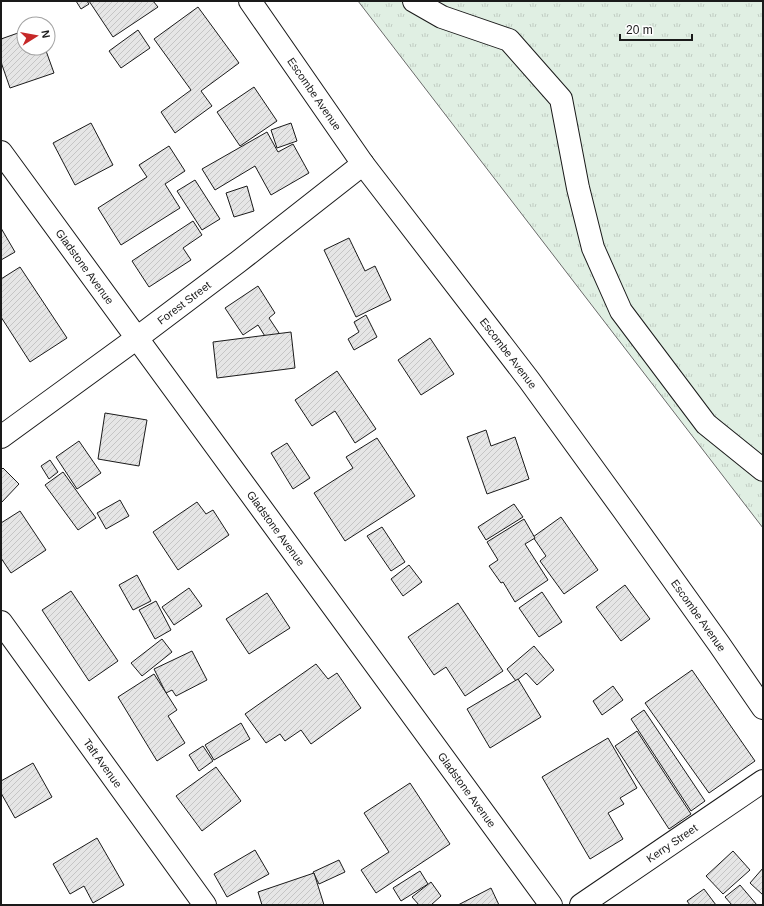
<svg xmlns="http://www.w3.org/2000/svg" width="764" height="906" font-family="Arial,sans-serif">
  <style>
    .grass { fill: url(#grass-tufts); stroke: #6a6a6a }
    .building { fill: url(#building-hatch); stroke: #1a1a1a }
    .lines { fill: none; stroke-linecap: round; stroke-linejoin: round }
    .minor-casing { stroke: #1a1a1a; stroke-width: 24 }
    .minor { stroke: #fff; stroke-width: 22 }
    .labels { text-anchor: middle; stroke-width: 3; stroke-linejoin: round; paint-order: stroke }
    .street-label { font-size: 11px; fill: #1a1a1a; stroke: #fff }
  </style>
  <defs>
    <pattern id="grass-tufts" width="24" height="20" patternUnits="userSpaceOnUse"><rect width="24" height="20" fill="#e0efe3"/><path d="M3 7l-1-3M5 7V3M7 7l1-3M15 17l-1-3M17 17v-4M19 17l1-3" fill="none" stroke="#c0ccc2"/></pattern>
    <pattern id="building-hatch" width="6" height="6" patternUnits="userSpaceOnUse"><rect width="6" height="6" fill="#e6e6e6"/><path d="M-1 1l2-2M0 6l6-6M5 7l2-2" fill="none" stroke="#c5c5c5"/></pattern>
  </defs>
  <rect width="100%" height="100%" fill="#fff"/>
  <polygon class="grass" points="358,1 763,1 763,528"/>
  <g class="building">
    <polygon points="76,1 87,1 89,4 81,9"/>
    <polygon points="89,1 153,1 158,7 113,37"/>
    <polygon points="198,7 239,63 201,91 212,106 175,133 161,112 191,90 154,39"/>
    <polygon points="138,30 150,48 121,68 109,51"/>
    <polygon points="18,33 24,48 45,48 54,73 10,88 1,62 1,39"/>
    <polygon points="254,87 277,121 240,146 217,112"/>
    <polygon points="91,123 113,165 75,185 53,143"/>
    <polygon points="291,123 297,141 277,148 271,130"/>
    <polygon points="267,132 278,152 293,144 309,173 271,195 255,166 215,190 202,169"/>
    <polygon points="169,146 185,171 165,184 180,208 121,245 98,208 147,177 139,165"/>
    <polygon points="195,180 220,219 202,230 177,191"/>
    <polygon points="247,186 254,211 234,217 226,193"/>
    <polygon points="193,221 202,235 183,248 191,260 149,287 132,261"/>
    <polygon points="1,228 15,252 1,260"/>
    <polygon points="349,238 365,271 375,266 391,300 356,317 324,250"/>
    <polygon points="20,267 67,338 30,362 1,317 1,279"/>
    <polygon points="258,286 275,313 269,318 279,333 268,341 258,325 243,335 225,308"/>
    <polygon points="366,315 377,337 354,350 348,339 359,332 354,322"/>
    <polygon points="291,332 295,368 217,378 213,342"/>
    <polygon points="430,338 454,374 421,395 398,360"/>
    <polygon points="337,371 376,429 355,443 335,411 312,426 295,400"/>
    <polygon points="105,413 147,420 139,466 98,459"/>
    <polygon points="486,430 491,446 515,437 529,479 487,494 467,437"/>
    <polygon points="377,438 415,496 345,541 314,493 353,468 346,457"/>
    <polygon points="79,441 101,473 77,489 56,457"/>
    <polygon points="287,443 310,478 293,489 271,453"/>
    <polygon points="50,460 58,472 49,479 41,466"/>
    <polygon points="3,468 19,484 1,503 1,470"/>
    <polygon points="63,472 96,518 78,530 45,485"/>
    <polygon points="120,500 129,516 106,529 97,513"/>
    <polygon points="197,502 206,514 213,510 229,535 178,570 153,532"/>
    <polygon points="514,504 523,517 486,540 478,527"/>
    <polygon points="20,511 46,550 11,573 1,558 1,523"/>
    <polygon points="561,517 598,570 564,594 540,561 546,556 533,537"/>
    <polygon points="524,519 535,538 525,544 548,580 515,602 503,582 501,583 489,566 498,560 487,542"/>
    <polygon points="382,527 405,562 391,571 367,536"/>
    <polygon points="409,565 422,582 403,596 391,579"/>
    <polygon points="137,575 151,601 133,610 119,585"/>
    <polygon points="625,585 650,619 621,641 596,607"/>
    <polygon points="189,588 202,606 174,625 162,607"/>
    <polygon points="71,591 118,661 89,681 42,610"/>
    <polygon points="542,592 562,622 539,637 519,608"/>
    <polygon points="267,593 290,628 249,654 226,619"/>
    <polygon points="156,601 171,630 155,639 139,610"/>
    <polygon points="458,603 503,671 465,696 446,667 434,675 408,637"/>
    <polygon points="162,639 172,652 142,676 131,663"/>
    <polygon points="534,646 554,670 537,685 526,673 516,681 507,669"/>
    <polygon points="192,651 207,680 176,696 172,690 166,693 154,669"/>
    <polygon points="316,664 328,679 337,673 361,708 311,744 301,730 285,741 280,734 266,743 245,714"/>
    <polygon points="692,670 755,761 709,793 645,703"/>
    <polygon points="154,674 177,710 168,716 185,743 157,761 118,697"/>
    <polygon points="518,679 541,717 490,748 467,709"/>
    <polygon points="613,686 623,700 602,715 593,701"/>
    <polygon points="644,710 705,801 691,811 631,719"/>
    <polygon points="241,723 250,739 214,760 205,745"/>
    <polygon points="637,731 691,814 669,829 615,746"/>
    <polygon points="608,738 637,788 620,798 624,804 608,813 623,839 590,859 542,777"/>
    <polygon points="203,746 213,761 199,771 189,755"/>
    <polygon points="33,763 52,797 15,818 1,793 1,781"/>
    <polygon points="216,767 241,801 202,831 176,796"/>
    <polygon points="410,783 450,844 376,893 361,870 389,852 364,813"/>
    <polygon points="97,838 124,885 93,903 84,886 70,894 53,864"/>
    <polygon points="255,850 269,874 227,897 214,874"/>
    <polygon points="733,851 750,870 723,894 706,876"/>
    <polygon points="339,860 345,872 319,884 313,872"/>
    <polygon points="763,868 763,895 750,883"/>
    <polygon points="420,871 428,884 401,901 393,888"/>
    <polygon points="314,873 324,905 262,905 258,892"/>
    <polygon points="431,882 441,896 431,905 419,905 412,897"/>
    <polygon points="740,885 757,905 732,905 725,897"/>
    <polygon points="491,888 499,905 458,905"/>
    <polygon points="704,889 716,905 690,905 687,901"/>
  </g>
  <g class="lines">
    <defs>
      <g id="minor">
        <path id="s1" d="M250,1l113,163 166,216 95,131 95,133 44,64"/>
        <polyline points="414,1 442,17 509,40 561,99 578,188 593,248 621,311 706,424 763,470"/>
        <path id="s2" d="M1,152l550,753"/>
        <path id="s3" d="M1,437l136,-99 101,-76 125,-98"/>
        <path id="s4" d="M1,622l204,283"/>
        <path id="s5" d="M581,905l182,-124"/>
      </g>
    </defs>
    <use href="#minor" class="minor-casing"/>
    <use href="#minor" class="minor"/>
  </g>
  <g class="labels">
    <g class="street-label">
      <text dy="4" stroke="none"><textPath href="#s1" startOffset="113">Escombe Avenue</textPath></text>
      <text dy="4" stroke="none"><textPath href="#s2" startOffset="142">Gladstone Avenue</textPath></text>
      <text dy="4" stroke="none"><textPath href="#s3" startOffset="227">Forest Street</textPath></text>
      <text dy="4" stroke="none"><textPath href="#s1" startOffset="437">Escombe Avenue</textPath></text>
      <text dy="4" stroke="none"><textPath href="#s2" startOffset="466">Gladstone Avenue</textPath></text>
      <text dy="4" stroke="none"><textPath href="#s1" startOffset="761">Escombe Avenue</textPath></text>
      <text dy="4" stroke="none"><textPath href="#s4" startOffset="174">Taft Avenue</textPath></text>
      <text dy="4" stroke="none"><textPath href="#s2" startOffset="790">Gladstone Avenue</textPath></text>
      <text dy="4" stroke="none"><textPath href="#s5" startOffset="110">Kerry Street</textPath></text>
    </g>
  </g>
  <rect width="764" height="906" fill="none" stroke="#1a1a1a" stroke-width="4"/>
  <g transform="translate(36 36) rotate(79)"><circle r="19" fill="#ffffff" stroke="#a3a3a3"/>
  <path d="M0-3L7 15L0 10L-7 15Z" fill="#c62828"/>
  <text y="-6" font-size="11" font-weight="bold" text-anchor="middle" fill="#1a1a1a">N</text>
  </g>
  <path d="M620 34v6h72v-6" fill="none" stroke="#1a1a1a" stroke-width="2"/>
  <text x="626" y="34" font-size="12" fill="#1a1a1a" stroke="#ffffff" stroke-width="3" paint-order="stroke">20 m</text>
</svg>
